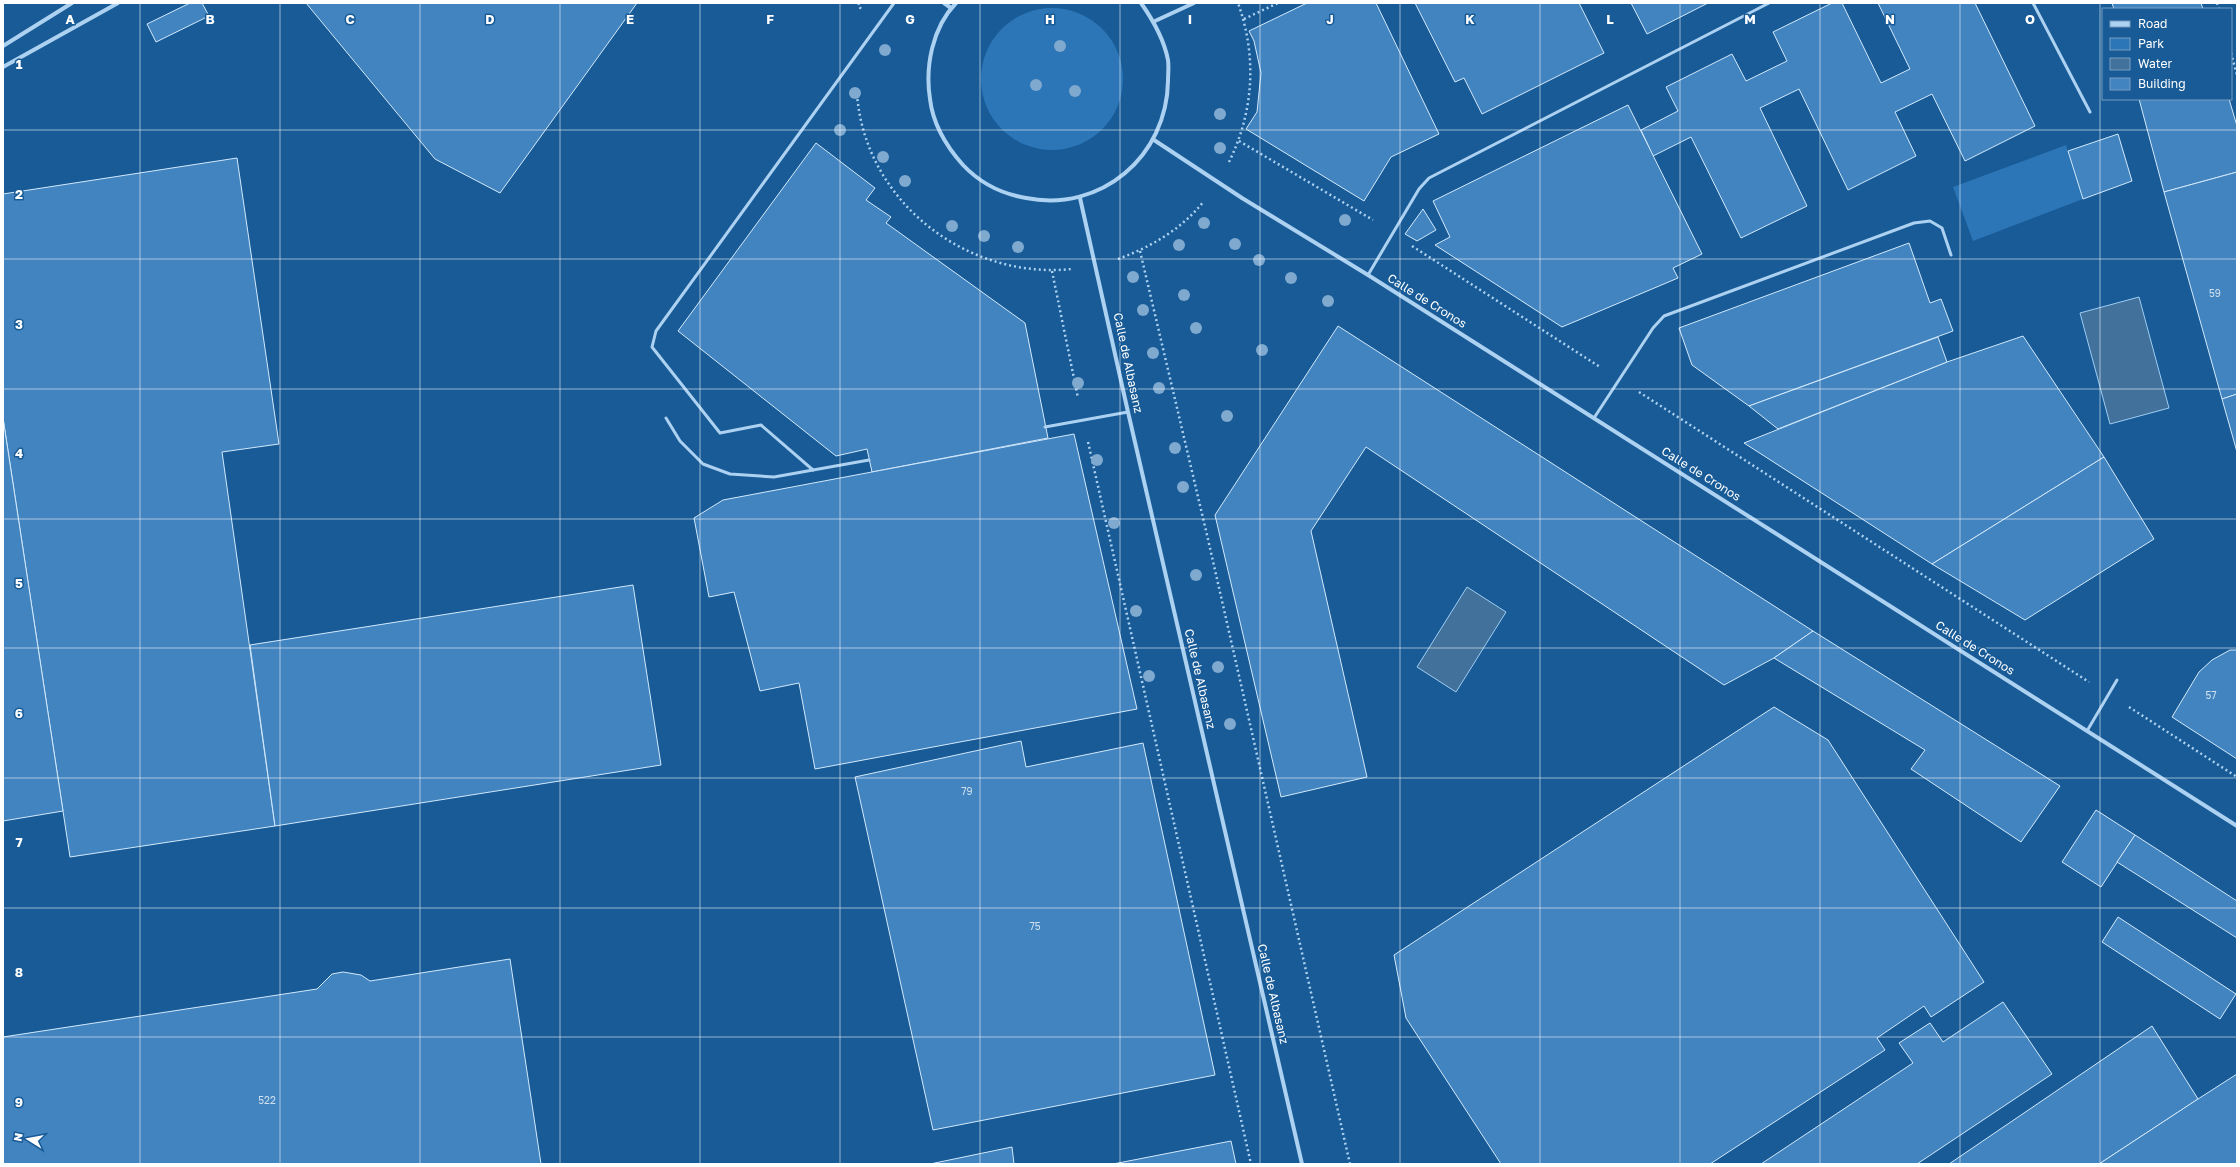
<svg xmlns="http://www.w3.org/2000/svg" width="2240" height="1167" font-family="'Golos Text',sans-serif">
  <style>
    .green { fill: #2c75b6 }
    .water { fill: #42719c; stroke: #9fcdf3 }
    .building { fill: #4184bf; stroke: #d3e9fc }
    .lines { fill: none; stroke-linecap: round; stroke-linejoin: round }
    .path { stroke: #acd1f1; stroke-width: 2.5; stroke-dasharray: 2 3; stroke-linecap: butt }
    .lane { stroke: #acd1f1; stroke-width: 3 }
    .street { stroke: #acd1f1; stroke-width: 4 }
    .tree { fill: #7fa9cf }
    .grid { fill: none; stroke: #fff; stroke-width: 1; stroke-opacity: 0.55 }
    .labels { text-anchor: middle; stroke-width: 3; stroke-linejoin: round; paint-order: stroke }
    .number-label { font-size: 10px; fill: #d0e0ef }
    .street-label { font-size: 12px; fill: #fff; stroke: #185b97 }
    .grid-label { font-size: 13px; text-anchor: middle; font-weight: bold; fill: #fff; stroke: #185b97; stroke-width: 3; stroke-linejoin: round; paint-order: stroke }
  </style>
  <rect width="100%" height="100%" fill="#185b97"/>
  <g class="green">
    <circle cx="1052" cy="79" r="71"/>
    <polygon points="2066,145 2083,199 1973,241 1953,187"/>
  </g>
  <g class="water">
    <polygon points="2139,297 2169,408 2110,424 2080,313"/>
    <polygon points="1467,587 1506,612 1456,692 1417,667"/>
  </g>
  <g class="building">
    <polygon points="190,3 202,3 209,16 156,42 147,24"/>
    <polygon points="306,3 637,3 500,193 435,159"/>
    <polygon points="1307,3 1376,3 1439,134 1391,157 1364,201 1246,129 1257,112 1261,73 1254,41 1249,31"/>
    <polygon points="1415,3 1579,3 1604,53 1482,114 1464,78 1455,82"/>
    <polygon points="1631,3 1708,3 1647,34"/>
    <polygon points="1832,3 1842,3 1881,83 1910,69 1878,3 1975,3 2035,126 1965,161 1932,94 1895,112 1916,156 1848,190 1799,89 1760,108 1807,206 1741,238 1691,137 1653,156 1641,130 1678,111 1666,87 1732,54 1746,81 1787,61 1773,32"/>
    <polygon points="2112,3 2201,3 2203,9 2114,9"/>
    <polygon points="2139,99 2229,99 2237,126 2237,172 2164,192"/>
    <polygon points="1628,105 1702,254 1673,268 1678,278 1562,327 1435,245 1450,237 1433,201"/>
    <polygon points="2118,134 2132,181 2083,199 2068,151"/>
    <polygon points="816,143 875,188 866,200 891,217 886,223 1025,323 1048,438 872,472 867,449 836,456 678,331"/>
    <polygon points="237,158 279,444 222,452 275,826 70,857 3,418 3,194"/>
    <polygon points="2237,172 2237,394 2222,399 2164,192"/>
    <polygon points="1423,209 1436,230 1417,241 1405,234"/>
    <polygon points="1909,243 1930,303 1941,299 1953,331 1749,406 1692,365 1679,328"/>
    <polygon points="1338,326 1813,631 1774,658 1724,685 1366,447 1311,531 1367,777 1281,797 1215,515"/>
    <polygon points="2023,336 2104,457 1932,564 1744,443 1947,362"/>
    <polygon points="1938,337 1947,362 1778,429 1749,406"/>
    <polygon points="2237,394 2237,452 2222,399"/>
    <polygon points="3,418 63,811 3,821"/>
    <polygon points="1074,434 1137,709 815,769 799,683 760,691 734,592 709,597 694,518 723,500"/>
    <polygon points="2104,457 2154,539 2025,620 1932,564"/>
    <polygon points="633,585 661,765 275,826 250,645"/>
    <polygon points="1813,631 2060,786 2021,842 1911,769 1925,750 1774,658"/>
    <polygon points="2230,650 2237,650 2237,759 2172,717 2199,672 2212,660"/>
    <polygon points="1774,707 1828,740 1984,982 1931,1017 1924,1006 1877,1038 1885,1050 1710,1164 1501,1164 1406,1018 1394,955"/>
    <polygon points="1021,741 1026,767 1143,743 1215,1075 933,1130 855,777"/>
    <polygon points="2096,810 2135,835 2101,887 2062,862"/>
    <polygon points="2135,835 2237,901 2237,938 2117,862"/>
    <polygon points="2118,917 2236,994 2220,1019 2102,942"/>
    <polygon points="510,959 541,1164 3,1164 3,1037 317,989 332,974 343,972 361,975 370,981"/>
    <polygon points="2003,1002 2052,1074 1917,1164 1761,1164 1913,1063 1899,1043 1930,1023 1943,1042"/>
    <polygon points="2152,1026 2198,1099 2099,1164 1949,1164"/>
    <polygon points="2237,1074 2237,1164 2099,1164 2198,1099"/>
    <polygon points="1231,1141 1236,1164 1113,1164"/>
    <polygon points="1012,1147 1014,1164 930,1164"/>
  </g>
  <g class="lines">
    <g class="path">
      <polyline points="859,3 858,5 861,9"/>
      <polyline points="2217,3 2219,9"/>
      <polyline points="1244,19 1278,3"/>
      <polyline points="2231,53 2237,75"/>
      <path d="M857,94c8,108 110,186 215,175"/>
      <polyline points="1239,141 1373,220"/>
      <path d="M1229,162c25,-51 28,-106 9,-159"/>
      <polyline points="1412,246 1600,367"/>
      <polyline points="1140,251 1207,535 1350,1164"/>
      <path d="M1118,259c33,-12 64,-30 86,-58"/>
      <polyline points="1052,271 1078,398"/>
      <polyline points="1639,392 2089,682"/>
      <polyline points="1088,442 1251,1164"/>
      <polyline points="2129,707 2237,777"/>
    </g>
    <g class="lane">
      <polyline points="2033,3 2090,112"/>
      <polyline points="1368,275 1419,189 1429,178 1769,3"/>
      <polyline points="666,418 680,441 703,464 730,474 774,477 869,460"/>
      <polyline points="1594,418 1653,328 1664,316 1914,223 1930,221 1942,228 1951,255"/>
      <polyline points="1045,427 1128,412"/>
      <polyline points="813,470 761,425 720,433 652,347 656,331 894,3"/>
      <polyline points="2087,731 2117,680"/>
    </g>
    <g class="street">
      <polyline points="944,3 951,8"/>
      <path d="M956,3c-24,25 -31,64 -26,96 3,26 16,47 33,66 17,18 39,29 63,33 75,15 141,-42 142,-117 0,-7 1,-15 0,-21 -4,-21 -15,-40 -27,-57"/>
      <polyline points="1155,21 1194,3"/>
      <polyline points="3,46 72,3"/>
      <polyline points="3,67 118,3"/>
      <polyline points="1154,140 1242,198 1368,275 2237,826"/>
      <polyline points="1080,198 1128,412 1302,1164"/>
    </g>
  </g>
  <g class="tree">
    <circle cx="1060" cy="46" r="6"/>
    <circle cx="885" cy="50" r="6"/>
    <circle cx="1036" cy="85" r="6"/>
    <circle cx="1075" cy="91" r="6"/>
    <circle cx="855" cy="93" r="6"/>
    <circle cx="1220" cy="114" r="6"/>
    <circle cx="840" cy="130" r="6"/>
    <circle cx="1220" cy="148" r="6"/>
    <circle cx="883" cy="157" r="6"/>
    <circle cx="905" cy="181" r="6"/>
    <circle cx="1345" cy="220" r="6"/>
    <circle cx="1204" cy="223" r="6"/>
    <circle cx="952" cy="226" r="6"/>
    <circle cx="984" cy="236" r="6"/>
    <circle cx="1235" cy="244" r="6"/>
    <circle cx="1179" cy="245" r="6"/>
    <circle cx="1018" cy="247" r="6"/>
    <circle cx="1259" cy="260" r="6"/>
    <circle cx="1133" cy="277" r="6"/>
    <circle cx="1291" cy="278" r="6"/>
    <circle cx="1184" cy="295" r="6"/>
    <circle cx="1328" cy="301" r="6"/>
    <circle cx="1143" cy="310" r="6"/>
    <circle cx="1196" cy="328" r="6"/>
    <circle cx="1262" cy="350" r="6"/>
    <circle cx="1153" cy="353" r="6"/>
    <circle cx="1078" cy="383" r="6"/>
    <circle cx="1159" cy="388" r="6"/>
    <circle cx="1227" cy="416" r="6"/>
    <circle cx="1175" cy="448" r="6"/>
    <circle cx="1097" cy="460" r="6"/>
    <circle cx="1183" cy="487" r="6"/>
    <circle cx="1114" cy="523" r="6"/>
    <circle cx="1196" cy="575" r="6"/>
    <circle cx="1136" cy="611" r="6"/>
    <circle cx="1218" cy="667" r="6"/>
    <circle cx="1149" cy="676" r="6"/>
    <circle cx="1230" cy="724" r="6"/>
  </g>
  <path class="grid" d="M140,3v1161M280,3v1161M420,3v1161M560,3v1161M700,3v1161M840,3v1161M980,3v1161M1120,3v1161M1260,3v1161M1400,3v1161M1540,3v1161M1680,3v1161M1820,3v1161M1960,3v1161M2100,3v1161M3,130h2234M3,259h2234M3,389h2234M3,519h2234M3,648h2234M3,778h2234M3,908h2234M3,1037h2234"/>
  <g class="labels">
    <g class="number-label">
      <text x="2215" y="297">59</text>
      <text x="2211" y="699">57</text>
      <text x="967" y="795">79</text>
      <text x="1035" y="930">75</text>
      <text x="267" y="1104">522</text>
    </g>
    <g class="street-label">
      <text transform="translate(1427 301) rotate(32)" y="4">Calle de Cronos</text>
      <text transform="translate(1128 363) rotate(78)" y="4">Calle de Albasanz</text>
      <text transform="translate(1701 474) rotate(32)" y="4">Calle de Cronos</text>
      <text transform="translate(1975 648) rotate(32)" y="4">Calle de Cronos</text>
      <text transform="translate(1200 679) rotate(77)" y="4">Calle de Albasanz</text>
      <text transform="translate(1273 994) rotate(77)" y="4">Calle de Albasanz</text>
    </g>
  </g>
  <g class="grid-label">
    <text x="70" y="24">A</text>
    <text x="210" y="24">B</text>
    <text x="350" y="24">C</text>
    <text x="490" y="24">D</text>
    <text x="630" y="24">E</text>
    <text x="770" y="24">F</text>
    <text x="910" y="24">G</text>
    <text x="1050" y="24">H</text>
    <text x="1190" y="24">I</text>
    <text x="1330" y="24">J</text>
    <text x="1470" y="24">K</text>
    <text x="1610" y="24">L</text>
    <text x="1750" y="24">M</text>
    <text x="1890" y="24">N</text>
    <text x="2030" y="24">O</text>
    <text x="19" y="69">1</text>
    <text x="19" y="199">2</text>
    <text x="19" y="329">3</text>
    <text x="19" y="458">4</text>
    <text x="19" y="588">5</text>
    <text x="19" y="718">6</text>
    <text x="19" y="847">7</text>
    <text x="19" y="977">8</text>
    <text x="19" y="1107">9</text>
  </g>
  <rect width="2240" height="1167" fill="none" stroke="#ffffff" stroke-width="8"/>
  <rect x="2102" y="8" width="130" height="92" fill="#185b97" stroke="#749dc1"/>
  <rect x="2110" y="21" width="20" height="6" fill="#acd1f1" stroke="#749dc1"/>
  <text x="2138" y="28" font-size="12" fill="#ffffff">Road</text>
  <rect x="2110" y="38" width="20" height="12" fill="#2c75b6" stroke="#749dc1"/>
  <text x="2138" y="48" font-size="12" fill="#ffffff">Park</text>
  <rect x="2110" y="58" width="20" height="12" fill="#42719c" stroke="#749dc1"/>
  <text x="2138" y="68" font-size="12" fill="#ffffff">Water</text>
  <rect x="2110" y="78" width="20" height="12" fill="#4184bf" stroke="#749dc1"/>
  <text x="2138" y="88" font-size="12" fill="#ffffff">Building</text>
  <g transform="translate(28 1139) rotate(281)" stroke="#185b97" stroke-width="3" paint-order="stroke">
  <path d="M0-3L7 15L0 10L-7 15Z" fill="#ffffff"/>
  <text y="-6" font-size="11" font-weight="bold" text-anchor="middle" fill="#ffffff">N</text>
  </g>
</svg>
